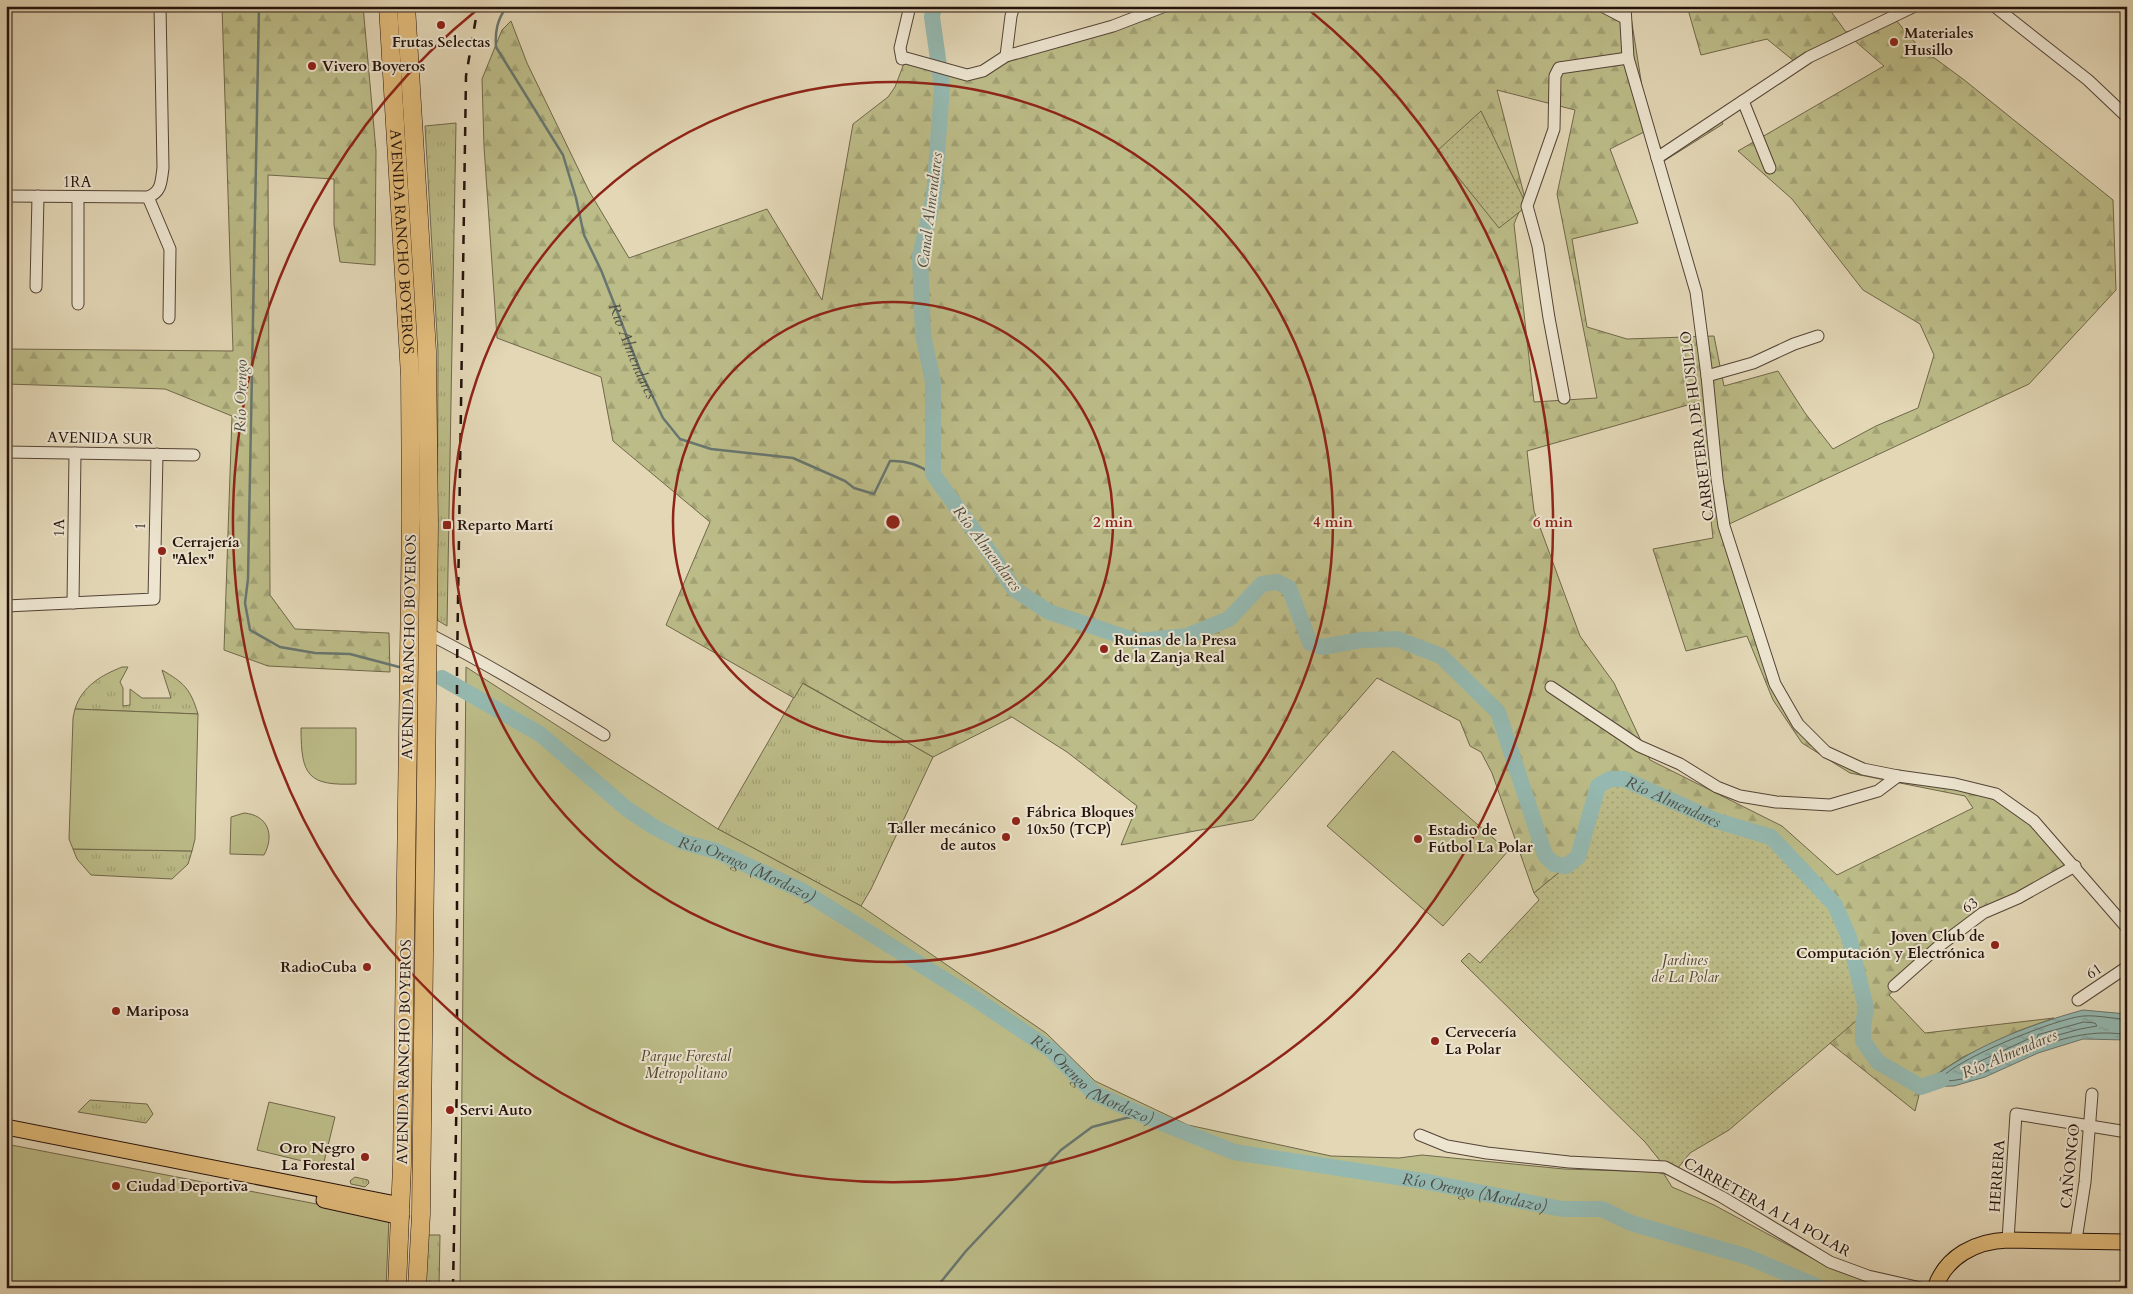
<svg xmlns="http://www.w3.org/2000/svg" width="2133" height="1294" font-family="Cardo,serif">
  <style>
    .grass { fill: url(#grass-tufts); stroke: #70674a }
    .forest { fill: url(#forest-firs); stroke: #70674a; fill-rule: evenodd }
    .park { fill: #bcbc88; stroke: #70674a }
    .garden { fill: url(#garden-dots); stroke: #70674a }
    .water { fill: url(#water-ripples); stroke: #68766f }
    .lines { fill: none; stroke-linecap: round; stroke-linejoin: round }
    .shore { stroke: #5d665e; stroke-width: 1 }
    .stream { stroke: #68766f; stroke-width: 2.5 }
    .river { stroke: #95b9b1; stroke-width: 16 }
    .minor-casing { stroke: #544336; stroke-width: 13 }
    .major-casing { stroke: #25120b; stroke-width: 17 }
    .highway-casing { stroke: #25120b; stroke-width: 19 }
    .minor { stroke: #ede5d0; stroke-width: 11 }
    .major { stroke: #e2bc7b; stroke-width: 15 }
    .highway { stroke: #e2bc7b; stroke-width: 18 }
    .rail { stroke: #25120b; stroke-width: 2.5; stroke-dasharray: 9 9; stroke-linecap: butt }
    .ring { fill: none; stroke: #8f2418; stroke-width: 2.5 }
    .poi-dot { fill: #8f2418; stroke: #ede5d0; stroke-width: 2 }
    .labels { text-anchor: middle; stroke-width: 4; stroke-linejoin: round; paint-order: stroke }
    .poi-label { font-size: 15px; font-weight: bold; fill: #25120b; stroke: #ede5d0; text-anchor: start }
    .street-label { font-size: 15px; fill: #25120b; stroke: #ede5d0 }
    .park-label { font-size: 15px; font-style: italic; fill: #524530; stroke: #ede5d0 }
    .water-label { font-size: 16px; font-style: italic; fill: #4c4c45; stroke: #ede5d0 }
    .centre { fill: #8f2418; stroke: #ede5d0; stroke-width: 2.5 }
    .ring-label { font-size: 15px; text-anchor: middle; font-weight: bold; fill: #8f2418; stroke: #ede5d0; stroke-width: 4; stroke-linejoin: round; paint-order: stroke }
  </style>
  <defs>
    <pattern id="grass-tufts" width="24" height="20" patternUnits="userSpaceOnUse" patternTransform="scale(1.25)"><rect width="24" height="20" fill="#bcbc88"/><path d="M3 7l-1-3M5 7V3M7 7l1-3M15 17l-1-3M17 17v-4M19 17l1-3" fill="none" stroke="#a1a174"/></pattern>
    <pattern id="forest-firs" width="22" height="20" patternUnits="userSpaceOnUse" patternTransform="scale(1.25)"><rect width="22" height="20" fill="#bcbc88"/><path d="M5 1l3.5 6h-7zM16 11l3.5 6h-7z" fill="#a1a174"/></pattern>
    <pattern id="garden-dots" width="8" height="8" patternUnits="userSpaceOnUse" patternTransform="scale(1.25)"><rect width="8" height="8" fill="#bcbc88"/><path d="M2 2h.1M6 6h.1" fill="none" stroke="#a1a174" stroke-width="1.8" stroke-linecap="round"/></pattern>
    <pattern id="water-ripples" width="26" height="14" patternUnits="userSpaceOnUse" patternTransform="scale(1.25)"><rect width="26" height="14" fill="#95b9b1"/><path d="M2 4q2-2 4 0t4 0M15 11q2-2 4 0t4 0" fill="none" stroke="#809e97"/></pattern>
  </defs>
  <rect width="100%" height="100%" fill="#e3d7b6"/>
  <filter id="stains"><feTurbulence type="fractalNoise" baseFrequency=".004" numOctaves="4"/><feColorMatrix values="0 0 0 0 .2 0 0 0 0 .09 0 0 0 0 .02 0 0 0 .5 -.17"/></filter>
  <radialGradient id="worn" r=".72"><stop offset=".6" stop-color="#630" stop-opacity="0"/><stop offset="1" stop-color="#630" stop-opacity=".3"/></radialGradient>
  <g class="grass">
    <polygon points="456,123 447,626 437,620 438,352 425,126"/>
    <path d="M122,667h6l-8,15 3,6v18l7,-1v-16l12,9h29l-9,-28c22,13 28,18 36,44l-123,-5c7,-23 27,-34 47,-42z"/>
    <polygon points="802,683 933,757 871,889 861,906 718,829"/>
    <polygon points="73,849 192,851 188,864 172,879 91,875 77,859"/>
    <polygon points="90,1100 147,1104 153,1114 146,1123 78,1112"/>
    <polygon points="355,1177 368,1180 369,1183 365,1187 351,1184 350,1181"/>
    <polygon points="427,1235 440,1235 439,1288 426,1288"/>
  </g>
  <g class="forest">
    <polygon points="222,6 363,6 376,151 375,265 340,262 334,225 334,179 268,175 270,595 295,629 389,633 390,672 268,666 224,650 232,416 165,389 6,384 6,349 233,351"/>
    <path d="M1165,6h449l17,11 15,95 15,37 56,-36 6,11 -67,42 -12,-34 -34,17 28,74 -66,16 15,88 40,12 87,-3 10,50 54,-15 27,42 28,36 43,-23 42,-18 16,-53 -14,-31 -57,-34 -71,-91 -54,-48 146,-85 -29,-25 -55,25 -33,-27 -66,16 -14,-49h140l19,26 49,-13 23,27 45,33 150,121 3,90 -87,94 -304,142 50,158 51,68 37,17 133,25 38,27 41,45 -92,47 -94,82 36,38 129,-15 -36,13 -55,26 -29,19 -13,11 -6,24 -85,-68 36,-35 -17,-71 -14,-32 -64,-68 -54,-16 -44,-19 -75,-16 -20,71 -44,36 -42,-120 -11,-21 -11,-6 -10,-25 -83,-43 -124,142 -132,25 16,-39 -70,-54 -55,-35 -79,40 -130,-74 -9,15 -128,-73 44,-103 -97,-81 -12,-64 -104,-39 -13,-192 -2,-67 20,-49 9,-9 16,42 62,128 40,67 138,-49 55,91 31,-176 35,-27 7,-10 11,-29 61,17zM1497,90l78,20 -18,84 40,204 -63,4 -20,-178 5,-12 8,-6zM1698,402l15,136 -60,11 33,102 61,-15 26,64 29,43 48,30 115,23 8,12 -136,67 -55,-49 -132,-66 -36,-77 -34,-47 -46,-125 -7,-60z"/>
  </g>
  <g class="park">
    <polygon points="466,667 718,829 861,906 1046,1033 1095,1081 1188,1125 1331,1156 1399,1158 1422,1155 1564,1169 1656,1172 1664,1174 1672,1187 1714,1205 1827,1266 1892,1288 460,1288"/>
    <polygon points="75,709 198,714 195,839 192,851 73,849 69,839 73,718"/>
    <path d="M301,728h55v56c-48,2 -55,-8 -55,-56z"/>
    <polygon points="1393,751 1508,851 1443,926 1327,826"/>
    <path d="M244,813c24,2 31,22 20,42l-34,-1 1,-37z"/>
    <polygon points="269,1102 335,1117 323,1166 257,1150"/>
    <polygon points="6,1144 389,1218 386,1288 6,1288"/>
  </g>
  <g class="garden">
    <polygon points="1481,111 1527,206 1499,228 1437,151"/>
    <polygon points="1610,779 1624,779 1717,821 1771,837 1835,905 1849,937 1866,1008 1856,1021 1729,1130 1690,1153 1674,1173 1665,1167 1645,1142 1461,961 1469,953 1480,963 1539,900 1534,893 1578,857 1598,786"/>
  </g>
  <path class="water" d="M2083,1010l44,4v26l-44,-1 -45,14 -53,24 -31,9 -33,1c47,-39 104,-61 162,-77z"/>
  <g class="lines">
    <g class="shore">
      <path d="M2127,1019c-14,0 -29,-4 -43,-3 -24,1 -131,44 -143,63l2,2c35,0 63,-21 94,-33 27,-11 60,-19 90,-13"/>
      <polygon points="2084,1022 2095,1023 2097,1026 2080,1029 2040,1040 2037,1039 2038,1035"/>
      <path d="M2031,1038l3,1 -1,3c-11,7 -46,27 -57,24l1,-3z"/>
    </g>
    <g class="stream">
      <polyline points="259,6 248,579 245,603 250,630 280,647 315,653 350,654 399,667"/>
      <path id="s1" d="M507,6c-10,14 -12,25 -11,41l67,108 13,43 8,37 17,35 39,100 23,48 17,21 31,10 82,9 52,23 9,7 20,6 16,-33c17,-1 28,4 43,13"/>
      <polyline points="936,1288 966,1251 1061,1150 1092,1127 1126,1118 1145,1116"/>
    </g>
    <g class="river">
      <path id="s2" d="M934,6l-2,11 10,70 -8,108 -14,61 3,79 10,46v93l58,80 23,35 35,23 88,29 50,-5 42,-17 33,-35 15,-2 12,6 21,55 12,4 40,-7 35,-1 44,17 57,56 47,143 9,9 12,2 12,-9 20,-71 12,-7h14l93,42 54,16 64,68 14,32 17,71 -3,17v16l15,21 43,25 20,-7"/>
      <path id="s3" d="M442,678l98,56 87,75 27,18 29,15 33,9 85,39 173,108 77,52 43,43 51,23 89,36 189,29 139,28h40l29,14 117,34 73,31"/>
    </g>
    <defs>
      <g id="minor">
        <polyline points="910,6 900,48 902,59 906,58 967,75 983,71 1006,56 1113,26 1165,6"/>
        <polyline points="1602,6 1625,18"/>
        <polyline points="1625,6 1628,58 1696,292 1707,376 1717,479 1724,526 1775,684 1798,724 1826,752 1863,769 1898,776 1955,784 1996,794 2034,821 2127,928"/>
        <polyline points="1994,6 2088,80 2127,117"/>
        <polyline points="1006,56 1011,16 1014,6"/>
        <polyline points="1743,101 1770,168"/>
        <polyline points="1657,158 1809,57 1915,6"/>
        <path d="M6,196l142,1c14,-5 13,-16 15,-29l-3,-162"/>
        <polyline points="148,197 170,249 169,318"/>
        <polyline points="36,287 38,196"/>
        <polyline points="78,304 78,197"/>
        <polyline points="1707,376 1753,363 1794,344 1818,336"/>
        <polyline points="1564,398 1549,318 1538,246 1527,206 1554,129 1555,76 1559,68 1628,58"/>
        <polyline points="6,452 194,455"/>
        <polyline points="73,603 75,453"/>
        <polyline points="6,606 154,599 157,454"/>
        <path d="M427,633c61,31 119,66 177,102"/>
        <polyline points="1551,687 1639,746 1680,764 1717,787 1740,796 1776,802 1830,805 1878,791 1898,776"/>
        <polyline points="1894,986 1939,946 1983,913 2018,898 2075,866"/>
        <polyline points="2078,1000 2127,967"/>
        <polyline points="1420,1135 1447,1146 1487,1153 1569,1162 1665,1167 1722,1197 1830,1262 1868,1276 1921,1288"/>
        <polyline points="2008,1240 2016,1114 2127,1132"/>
        <polyline points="2076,1240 2085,1182 2092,1094"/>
      </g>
      <g id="major">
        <polyline points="6,1127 401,1205"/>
        <polyline points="324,1200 401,1217"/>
        <path d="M1935,1288c11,-32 41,-47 73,-48l119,2"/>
      </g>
      <g id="highway">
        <path id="s4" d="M388,6l22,370 1,139 -9,650 -5,123"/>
        <polyline points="406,6 427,351 429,525 421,1214 417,1288"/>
      </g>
    </defs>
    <use href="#minor" class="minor-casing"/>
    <use href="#major" class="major-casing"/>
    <use href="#highway" class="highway-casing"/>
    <use href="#minor" class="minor"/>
    <use href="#major" class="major"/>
    <use href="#highway" class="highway"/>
    <polyline class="rail" points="453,1288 457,1076 457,668 466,76 478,6"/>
  </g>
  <g class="ring">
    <circle cx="893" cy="522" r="220"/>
    <circle cx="893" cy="522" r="440"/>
    <path d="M1308 9A660 660 0 1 1 478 9"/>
  </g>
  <g class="poi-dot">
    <circle cx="441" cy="25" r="5"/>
    <circle cx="1894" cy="42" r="5"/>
    <circle cx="312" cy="66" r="5"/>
    <rect x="442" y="520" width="10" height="10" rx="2.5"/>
    <circle cx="162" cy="551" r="5"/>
    <circle cx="1104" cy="649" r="5"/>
    <circle cx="1016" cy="821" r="5"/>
    <circle cx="1006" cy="837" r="5"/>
    <circle cx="1418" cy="839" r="5"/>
    <circle cx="1995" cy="945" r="5"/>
    <circle cx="367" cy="967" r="5"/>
    <circle cx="116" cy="1011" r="5"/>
    <circle cx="1435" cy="1041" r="5"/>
    <circle cx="450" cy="1110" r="5"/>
    <circle cx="365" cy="1157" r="5"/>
    <circle cx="116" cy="1186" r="5"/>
  </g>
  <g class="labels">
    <g class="poi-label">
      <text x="1904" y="38">Materiales<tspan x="1904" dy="17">Husillo</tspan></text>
      <text x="441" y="47" text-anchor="middle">Frutas Selectas</text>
      <text x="322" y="71">Vivero Boyeros</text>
      <text x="457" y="530">Reparto Martí</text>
      <text x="172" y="547">Cerrajería<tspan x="172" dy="17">"Alex"</tspan></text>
      <text x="1114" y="645">Ruinas de la Presa<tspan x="1114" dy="17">de la Zanja Real</tspan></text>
      <text x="1026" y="817">Fábrica Bloques<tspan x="1026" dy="17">10x50 (TCP)</tspan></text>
      <text x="996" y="833" text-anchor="end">Taller mecánico<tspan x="996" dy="17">de autos</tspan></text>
      <text x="1428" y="835">Estadio de<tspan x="1428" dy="17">Fútbol La Polar</tspan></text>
      <text x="1985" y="941" text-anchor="end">Joven Club de<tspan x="1985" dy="17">Computación y Electrónica</tspan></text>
      <text x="357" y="972" text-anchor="end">RadioCuba</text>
      <text x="126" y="1016">Mariposa</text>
      <text x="1445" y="1037">Cervecería<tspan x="1445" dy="17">La Polar</tspan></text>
      <text x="460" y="1115">Servi Auto</text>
      <text x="355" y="1153" text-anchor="end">Oro Negro<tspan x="355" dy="17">La Forestal</tspan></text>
      <text x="126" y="1191">Ciudad Deportiva</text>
    </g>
    <g class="street-label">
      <text x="77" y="187">1RA</text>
      <text dy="5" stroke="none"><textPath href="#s4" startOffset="236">AVENIDA RANCHO BOYEROS</textPath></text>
      <text transform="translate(1697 426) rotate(-97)" y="5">CARRETERA DE HUSILLO</text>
      <text transform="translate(100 438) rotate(1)" y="5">AVENIDA SUR</text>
      <text transform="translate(140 526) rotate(-89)" y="5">1</text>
      <text transform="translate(59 528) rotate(-89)" y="5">1A</text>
      <text transform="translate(409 647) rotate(-89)" y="5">AVENIDA RANCHO BOYEROS</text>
      <text transform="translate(1970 905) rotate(-33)" y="5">63</text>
      <text transform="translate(2094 971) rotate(-34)" y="5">61</text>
      <text transform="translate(404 1052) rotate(-89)" y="5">AVENIDA RANCHO BOYEROS</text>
      <text transform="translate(2070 1166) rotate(-84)" y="5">CAÑONGO</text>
      <text transform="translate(1997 1176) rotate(-86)" y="5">HERRERA</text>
      <text transform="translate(1767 1207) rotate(29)" y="5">CARRETERA A LA POLAR</text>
    </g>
    <g class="park-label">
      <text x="1685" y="965">Jardines<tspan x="1685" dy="17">de La Polar</tspan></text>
      <text x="686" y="1061">Parque Forestal<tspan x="686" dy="17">Metropolitano</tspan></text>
    </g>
    <g class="water-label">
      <text transform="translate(929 210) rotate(-83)" y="6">Canal Almendares</text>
      <text dy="6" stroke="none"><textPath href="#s1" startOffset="379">Río Almendares</textPath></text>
      <text transform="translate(240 396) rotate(-89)" y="6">Río Orengo</text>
      <text transform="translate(988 548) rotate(53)" y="6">Río Almendares</text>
      <text dy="6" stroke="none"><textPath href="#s2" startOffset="1540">Río Almendares</textPath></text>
      <text dy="6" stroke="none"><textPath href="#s3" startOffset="362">Río Orengo (Mordazo)</textPath></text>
      <text transform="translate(2009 1053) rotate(-23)" y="6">Río Almendares</text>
      <text dy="6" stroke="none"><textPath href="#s3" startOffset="769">Río Orengo (Mordazo)</textPath></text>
      <text dy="6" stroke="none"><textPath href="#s3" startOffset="1174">Río Orengo (Mordazo)</textPath></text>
    </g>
  </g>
  <circle cx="893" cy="522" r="8" class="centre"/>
  <g class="ring-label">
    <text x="1113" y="527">2 min</text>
    <text x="1333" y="527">4 min</text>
    <text x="1553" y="527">6 min</text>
  </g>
  <rect width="2133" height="1294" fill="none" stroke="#e3d7b6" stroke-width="25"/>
  <rect x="8" y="8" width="2118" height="1279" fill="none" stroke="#25120b" stroke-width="2.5"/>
  <rect x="12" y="12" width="2108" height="1269" fill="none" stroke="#25120b"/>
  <rect width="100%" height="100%" filter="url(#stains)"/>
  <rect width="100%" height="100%" fill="url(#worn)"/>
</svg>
